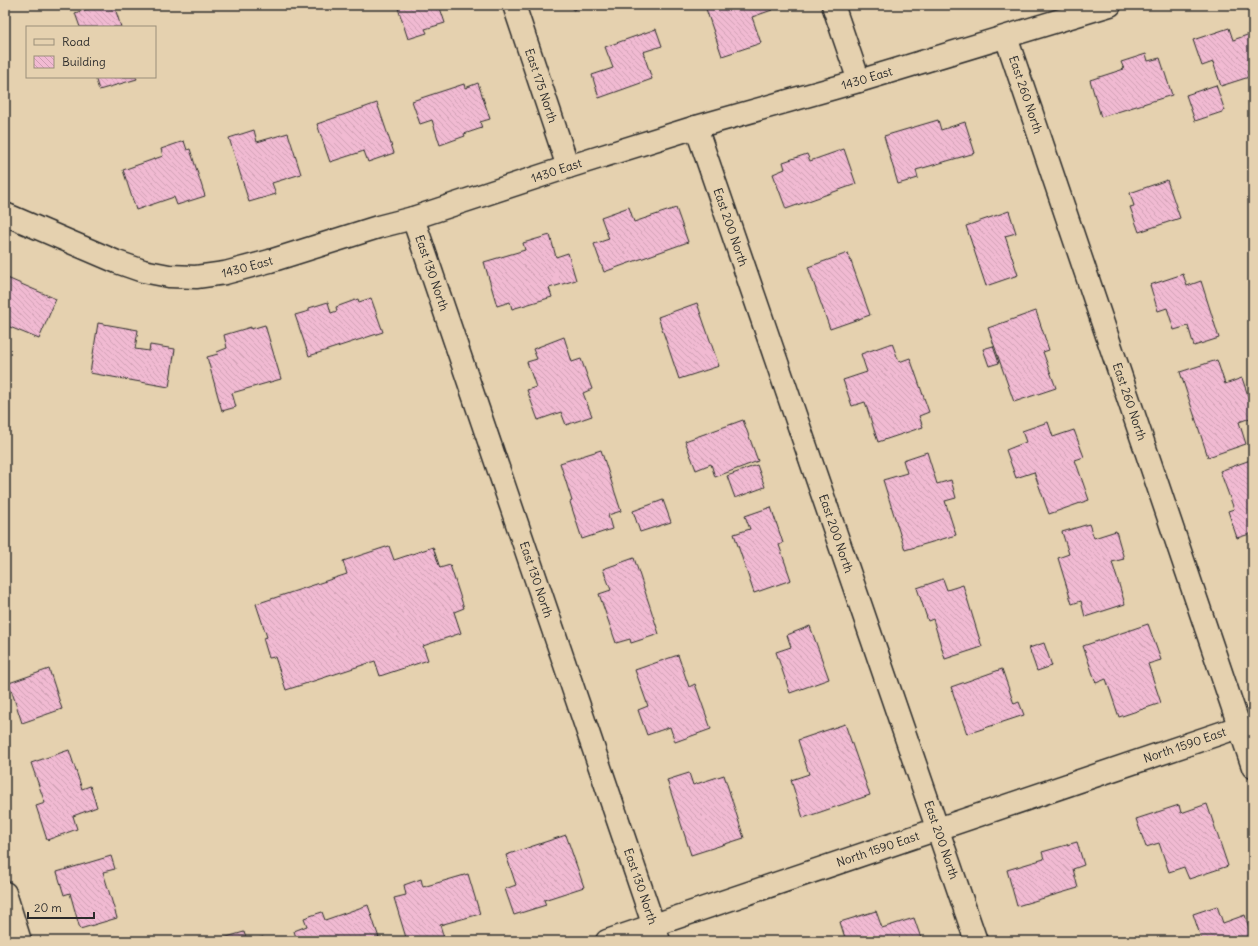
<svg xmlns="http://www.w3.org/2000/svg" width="1258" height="946" font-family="Delius,sans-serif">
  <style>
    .building { fill: url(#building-back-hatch); stroke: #2b2b2b }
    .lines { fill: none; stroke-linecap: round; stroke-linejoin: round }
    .street-casing { stroke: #2b2b2b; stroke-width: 25 }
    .secondary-casing { stroke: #2b2b2b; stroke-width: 25 }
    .street { stroke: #e5d1af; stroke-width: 22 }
    .secondary { stroke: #e5d1af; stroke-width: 22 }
    .labels { text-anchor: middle; stroke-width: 3; stroke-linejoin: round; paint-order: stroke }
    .street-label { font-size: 12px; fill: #2b2b2b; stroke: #e5d1af }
  </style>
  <defs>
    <pattern id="building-back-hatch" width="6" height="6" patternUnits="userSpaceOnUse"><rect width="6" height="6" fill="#f1bad2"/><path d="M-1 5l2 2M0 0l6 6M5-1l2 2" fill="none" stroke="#cfa0b4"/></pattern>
  </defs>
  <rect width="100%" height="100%" fill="#e5d1af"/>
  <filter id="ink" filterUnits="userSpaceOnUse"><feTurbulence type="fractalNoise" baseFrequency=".025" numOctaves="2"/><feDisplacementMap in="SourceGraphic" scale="8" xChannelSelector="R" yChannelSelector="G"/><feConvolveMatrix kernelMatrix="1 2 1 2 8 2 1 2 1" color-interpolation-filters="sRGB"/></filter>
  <g filter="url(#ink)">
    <g class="building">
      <polygon points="5,5 16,5 5,8"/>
      <polygon points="100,5 114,5 121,27 80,27 75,13"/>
      <polygon points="397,5 439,5 445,23 425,29 427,33 408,39"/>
      <polygon points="572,5 587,5 573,10"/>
      <polygon points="709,5 771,5 772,10 752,17 761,43 722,56 705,6"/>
      <polygon points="1229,28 1233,40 1253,33 1253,69 1247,71 1249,77 1221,86 1213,62 1202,66 1193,40"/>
      <polygon points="656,29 662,46 643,52 652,79 599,98 592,75 613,68 605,47"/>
      <polygon points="1146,54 1148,61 1160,58 1172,95 1101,117 1090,80 1124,69 1121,62"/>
      <polygon points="95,77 136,77 137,79 99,90"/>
      <polygon points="478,83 490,119 480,122 482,128 464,134 465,136 440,145 432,120 420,124 412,101 464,84 465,88"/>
      <polygon points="1216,85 1225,111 1195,121 1186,95"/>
      <polygon points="377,103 394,153 368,162 364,151 330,162 317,124"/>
      <polygon points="938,120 941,130 965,122 975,153 916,170 918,178 898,184 884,136"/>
      <polygon points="254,130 257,142 288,133 301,174 272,183 276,194 249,202 229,138"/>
      <polygon points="184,141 187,150 190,149 205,196 177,205 174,197 136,210 123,170 163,156 161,149"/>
      <polygon points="844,149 856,184 786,209 773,174 785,169 783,162 807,154 810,161"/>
      <polygon points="1167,180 1180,218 1139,232 1130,207 1134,206 1130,193"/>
      <polygon points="629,207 634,222 676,208 688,242 604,272 594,244 609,239 601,217"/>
      <polygon points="1009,211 1016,233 1005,236 1018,275 986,286 966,226"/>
      <polygon points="550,235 556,257 568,253 576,280 549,288 552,297 512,309 510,302 497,306 484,262 525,250 523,243"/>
      <polygon points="848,253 870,315 830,329 808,267"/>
      <polygon points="1183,274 1187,286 1201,281 1219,338 1194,346 1188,326 1174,330 1167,308 1158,311 1150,285"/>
      <polygon points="5,277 56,299 39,339 5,325"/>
      <polygon points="371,298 383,332 309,356 295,315 309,311 309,308 328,302 331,313 337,311 336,307 358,299 359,302"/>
      <polygon points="697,303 719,366 679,379 658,317"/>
      <polygon points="1036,311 1049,350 1043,352 1056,388 1014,402 988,328"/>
      <polygon points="98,323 138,330 135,349 149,351 150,345 175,349 169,387 90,373"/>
      <polygon points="265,325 281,379 232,393 236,407 222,411 207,357 218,354 217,352 227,348 224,335 251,327 251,329"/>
      <polygon points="564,337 572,362 581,359 592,389 583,393 592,416 566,425 561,412 538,420 527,390 536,387 527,362 537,359 533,349"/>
      <polygon points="892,343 899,362 910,358 929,412 919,416 923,427 878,442 865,402 852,406 843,380 867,372 861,354"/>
      <polygon points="993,346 999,363 989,366 983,349"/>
      <polygon points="1217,360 1225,384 1242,378 1253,410 1253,417 1239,422 1246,444 1208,457 1180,372"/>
      <polygon points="743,420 758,461 715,477 711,464 696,470 685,441"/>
      <polygon points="1048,422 1053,437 1074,430 1084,457 1075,460 1089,500 1049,514 1034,472 1016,478 1006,450 1026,442 1022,431"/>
      <polygon points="601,450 621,511 608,515 612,529 582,539 570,502 572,501 560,463"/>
      <polygon points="927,452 937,484 951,480 956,498 945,501 956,535 905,550 883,480 907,473 903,460"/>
      <polygon points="1253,459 1253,533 1237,538 1228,511 1234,509 1220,471"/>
      <polygon points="757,465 765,487 735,498 727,476"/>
      <polygon points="663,500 671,522 640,532 633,511"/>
      <polygon points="771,507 783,543 779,545 791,580 754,593 734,534 750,529 745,516"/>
      <polygon points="1089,524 1094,538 1116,531 1124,559 1112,562 1125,604 1085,617 1081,601 1072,604 1058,558 1069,554 1062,532"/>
      <polygon points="389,546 394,560 433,547 440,568 450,565 464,608 454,612 461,633 423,646 428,660 380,676 375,661 286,690 275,657 269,658 263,638 267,637 256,604 347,574 343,561"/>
      <polygon points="634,558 659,634 631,643 630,639 616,643 599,594 611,590 603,569"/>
      <polygon points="943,579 947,590 963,585 982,647 945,659 933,619 928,621 917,588"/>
      <polygon points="1148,624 1161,660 1148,664 1161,703 1119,717 1106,679 1096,683 1083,646"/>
      <polygon points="810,626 829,679 790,693 776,652 791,647 787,635"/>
      <polygon points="1044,643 1052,666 1037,671 1029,648"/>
      <polygon points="678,655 689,687 695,684 711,729 675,742 670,727 647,735 638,710 648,706 635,670"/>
      <polygon points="49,669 62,709 22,723 9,683"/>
      <polygon points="1002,669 1014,704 1019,702 1024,715 967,734 951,687"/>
      <polygon points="845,724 870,795 803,818 791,780 809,774 798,740"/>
      <polygon points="69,750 82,789 90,786 97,807 73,816 77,829 47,840 36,806 45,803 31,763"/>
      <polygon points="689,773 693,785 724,775 744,838 691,855 667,780"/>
      <polygon points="1207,804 1228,866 1189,879 1184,867 1169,872 1159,843 1146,847 1136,819 1179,805 1181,813"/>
      <polygon points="566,835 584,887 544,900 546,905 514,915 505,889 516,885 506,855"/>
      <polygon points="1077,842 1084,865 1073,869 1078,888 1017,906 1007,870 1044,859 1042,852"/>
      <polygon points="111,856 115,869 103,872 117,918 80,929 70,893 64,895 57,872"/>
      <polygon points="468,874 480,914 440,925 444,938 433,941 407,941 394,898 406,895 404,885 421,879 423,887"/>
      <polygon points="368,905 380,941 297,941 294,931 307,926 304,918 322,912 325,920"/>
      <polygon points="1217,906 1223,923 1245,915 1253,941 1202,941 1193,914"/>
      <polygon points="876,911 882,928 914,918 922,941 846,941 840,922"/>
      <polygon points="244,932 247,941 217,941 216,940"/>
      <polygon points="263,937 264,941 250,941"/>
    </g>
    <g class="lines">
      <defs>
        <g id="street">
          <path id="s1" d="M514,5l54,162"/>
          <polyline points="833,5 859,81"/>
          <path id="s2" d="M1006,37l247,730"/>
          <path id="s3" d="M696,127l280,814"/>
          <path id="s4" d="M413,218l246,723"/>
          <polyline points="5,893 20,941"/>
          <path id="s5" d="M607,941l632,-214"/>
        </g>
        <g id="secondary">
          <path id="s6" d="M5,214l112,48 26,9 26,5 27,1 29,-4 45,-12 108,-34 35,-9 155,-51 128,-40 163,-46 251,-76"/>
        </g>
      </defs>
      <use href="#street" class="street-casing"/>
      <use href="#secondary" class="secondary-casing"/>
      <use href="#street" class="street"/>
      <use href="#secondary" class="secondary"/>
    </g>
  </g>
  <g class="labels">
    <g class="street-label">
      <text dy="4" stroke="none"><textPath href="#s6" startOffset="903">1430 East</textPath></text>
      <text dy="4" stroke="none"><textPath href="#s1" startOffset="85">East 175 North</textPath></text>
      <text dy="4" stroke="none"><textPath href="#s2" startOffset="61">East 260 North</textPath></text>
      <text dy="4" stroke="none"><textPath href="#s6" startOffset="579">1430 East</textPath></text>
      <text dy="4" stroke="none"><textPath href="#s3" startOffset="106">East 200 North</textPath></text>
      <text dy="4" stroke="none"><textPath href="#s6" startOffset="255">1430 East</textPath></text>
      <text dy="4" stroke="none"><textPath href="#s4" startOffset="58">East 130 North</textPath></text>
      <text dy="4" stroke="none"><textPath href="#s2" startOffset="385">East 260 North</textPath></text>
      <text dy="4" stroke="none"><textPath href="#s3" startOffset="430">East 200 North</textPath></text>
      <text dy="4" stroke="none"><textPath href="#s4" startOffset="382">East 130 North</textPath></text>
      <text dy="4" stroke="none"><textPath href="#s5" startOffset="610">North 1590 East</textPath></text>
      <text dy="4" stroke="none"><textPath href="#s3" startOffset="754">East 200 North</textPath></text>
      <text dy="4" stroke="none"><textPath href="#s5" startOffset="286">North 1590 East</textPath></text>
      <text dy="4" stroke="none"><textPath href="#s4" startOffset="706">East 130 North</textPath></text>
    </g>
  </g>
  <rect width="1258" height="946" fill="none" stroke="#e5d1af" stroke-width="20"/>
  <rect x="10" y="10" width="1238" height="926" fill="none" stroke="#2b2b2b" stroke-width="1.5" filter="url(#ink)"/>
  <rect x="26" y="26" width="130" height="52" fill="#e5d1af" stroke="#9b8f7a"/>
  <rect x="34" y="39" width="20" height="6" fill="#e5d1af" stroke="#9b8f7a"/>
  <text x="62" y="46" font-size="12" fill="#2b2b2b">Road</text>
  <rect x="34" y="56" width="20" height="12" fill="url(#building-back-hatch)" stroke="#9b8f7a"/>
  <text x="62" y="66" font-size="12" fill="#2b2b2b">Building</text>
  <path d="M28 912v6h66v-6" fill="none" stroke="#2b2b2b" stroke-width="2"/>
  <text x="34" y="912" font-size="12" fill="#2b2b2b" stroke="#e5d1af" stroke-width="3" paint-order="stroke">20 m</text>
</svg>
